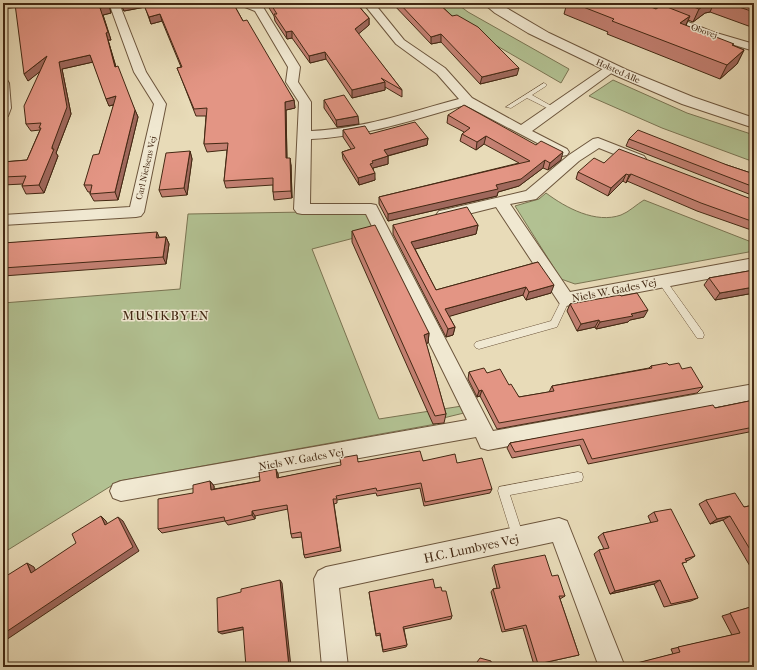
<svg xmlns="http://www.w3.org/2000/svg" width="757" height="670" font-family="'IM FELL French Canon',serif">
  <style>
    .green { fill: #b2c192; stroke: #7a7452 }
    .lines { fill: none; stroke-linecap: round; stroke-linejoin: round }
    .service-casing { stroke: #6c553c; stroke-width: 1 }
    .minor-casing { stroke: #6c553c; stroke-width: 2 }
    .tertiary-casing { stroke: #6c553c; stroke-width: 2 }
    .service { fill: #f0e8d1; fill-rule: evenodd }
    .minor { fill: #f0e8d1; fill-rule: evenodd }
    .tertiary { fill: #f0e8d1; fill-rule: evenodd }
    .wall { fill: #c38072; stroke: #432813 }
    .shaded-wall { fill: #9f685c; stroke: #432813 }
    .building { fill: #e39584; stroke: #432813 }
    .labels { text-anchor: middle; stroke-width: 3; stroke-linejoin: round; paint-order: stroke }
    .far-street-label { font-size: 9px; fill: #432813; stroke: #f0e8d1 }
    .street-label { font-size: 11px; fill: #432813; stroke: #f0e8d1 }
    .quarter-label { font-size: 13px; letter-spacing: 1px; fill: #432813; stroke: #f0e8d1 }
    .near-street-label { font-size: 13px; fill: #432813; stroke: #f0e8d1 }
  </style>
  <rect width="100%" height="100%" fill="#e8dbb8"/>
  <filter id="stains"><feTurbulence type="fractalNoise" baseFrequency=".005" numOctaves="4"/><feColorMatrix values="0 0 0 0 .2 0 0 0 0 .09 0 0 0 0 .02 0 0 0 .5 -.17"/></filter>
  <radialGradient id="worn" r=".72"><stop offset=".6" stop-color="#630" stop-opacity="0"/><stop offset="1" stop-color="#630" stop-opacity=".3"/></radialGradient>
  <g class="green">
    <polygon points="434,3 456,3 468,12 569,69 561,83 473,32"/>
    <polygon points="613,80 687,113 754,135 754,162 662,128 589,96"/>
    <path d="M546,193c20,15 50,31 75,22 8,-3 16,-11 23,-15l110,43v8l-179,33 -14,-5 -46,-73 24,-7z"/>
    <polygon points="366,211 377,232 312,249 379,419 462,406 464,413 435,420 436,424 119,481 3,553 3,303 180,289 188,214"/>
  </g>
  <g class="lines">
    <defs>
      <g id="service">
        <polygon points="544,83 547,85 546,86 532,95 555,108 555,110 551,110 527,98 511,108 506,107"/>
        <polygon points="662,278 665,279 703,332 704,335 703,338 697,338 659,283 658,281 659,279"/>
        <polygon points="566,296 570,299 557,327 479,349 476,348 474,345 476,342 551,321 563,297"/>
        <polygon points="578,472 582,473 583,477 582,481 578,482 510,495 524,538 522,542 518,544 514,542 498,491 499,487"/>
      </g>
      <g id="minor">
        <polygon points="3,3 25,3 24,5 3,9"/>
        <polygon points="109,3 119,3 146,72 166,104 144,212 141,216 136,217 3,225 3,215 130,207 154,104 134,72"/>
        <path d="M239,3h14l10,4 37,60 -2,15 13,20v29c51,-2 99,-19 148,-32l-22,-25 -41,-30 -33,-41h11l30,37 41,28 27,30 49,27 86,-59h8l2,3 -85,62 35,18 2,3 -2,3 -5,1 -97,-51c-50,14 -101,32 -154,34l-1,65h61l5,1 117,226 261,-47v16l-266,50 -7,-2 -5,-11 -355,64 -8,-3 -3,-7 3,-7 8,-3 346,-61 -101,-206h-64l-5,-1 -3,-4 5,-107 -13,-20 2,-15 -33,-56 -15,-6z"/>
        <polygon points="627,3 641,3 713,32 754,44 754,51 705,36 628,5"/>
        <polygon points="3,79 7,80 9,83 11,108 8,116 3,117"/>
        <polygon points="598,138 644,156 646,159 644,162 639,164 599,148 579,161 536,199 510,204 570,292 754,258 754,270 566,306 560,304 496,207 444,220 439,219 436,215 439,211 444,210 526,191 569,155 593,139"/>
        <polygon points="559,518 567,521 625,667 599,667 553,542 339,588 348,667 322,667 314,579 318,571 326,567"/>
      </g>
      <polygon id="tertiary" points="483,3 498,3 549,33 627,70 693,97 754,118 754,128 682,104 617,76 528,33 495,13"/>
    </defs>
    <use href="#service" class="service-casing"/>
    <use href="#minor" class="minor-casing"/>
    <use href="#tertiary" class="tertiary-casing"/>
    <use href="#service" class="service"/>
    <use href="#minor" class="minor"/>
    <use href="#tertiary" class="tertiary"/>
  </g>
  <g class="wall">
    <polygon points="20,3 108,3 111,13 103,15 111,40 108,40 116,67 138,117 118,200 94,201 90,194 90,192 88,192 84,185 99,154 114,105 109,106 93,62 62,69 71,114 56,153 58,156 44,193 26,194 22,186 23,184 3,185 3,162 27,160 40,130 31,131 26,124 40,71 28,81"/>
    <polygon points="120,3 233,3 243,21 294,100 295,108 286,110 287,158 291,165 292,198 274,200 273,192 273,185 226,188 224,181 227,150 207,152 204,144 206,116 196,116 180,75 177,68 181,67 162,21 151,24 145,7 124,11"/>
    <polygon points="266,3 362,3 362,4 358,5 369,18 369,25 358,34 402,90 402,97 385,87 385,90 352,98 326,59 310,63 292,38 287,39 275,21 274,16"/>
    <polygon points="392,3 438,3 517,75 480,84 441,42 431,44"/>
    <polygon points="567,3 627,3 635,6 656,9 669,7 670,3 754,3 754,28 710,12 705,13 693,22 688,20 686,26 744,50 737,64 720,79 607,34 608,32 564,14"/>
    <polygon points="324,100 359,124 337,127 324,108"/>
    <polygon points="448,115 561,160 548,170 543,168 519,186 498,192 497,196 388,221 379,204 379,197 519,163 484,144 476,150 460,141 462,134 464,132 447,123"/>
    <polygon points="343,130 370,134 428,138 427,145 388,156 388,164 373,168 375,180 359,185 343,159 342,152 351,149 343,137"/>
    <polygon points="629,139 727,165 754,174 754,196 626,146"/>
    <polygon points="190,151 192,159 187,195 162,197 159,190"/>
    <polygon points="604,163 754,200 754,231 697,211 627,181 626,183 623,181 608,196 576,179 578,172"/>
    <polygon points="393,225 478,225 476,234 415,249 436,290 538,262 551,293 526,300 523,295 449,316 455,327 453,335 446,337 393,234"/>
    <polygon points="352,231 429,333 428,343 426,343 446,414 444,423 433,424 352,242"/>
    <polygon points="166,237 169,244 166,264 3,276 3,243"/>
    <polygon points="754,270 754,293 715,300 704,285 709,278"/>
    <polygon points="621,296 644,317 630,320 628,322 596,329 595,327 577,331 567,311 570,304"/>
    <polygon points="669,365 682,369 703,387 697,393 497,429 480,396 477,397 468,379 469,372 487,373 509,385 519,397 549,392 552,386 649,368 651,366"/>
    <polygon points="754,400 754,431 588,464 580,445 512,458 507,448 510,443 715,408"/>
    <polygon points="423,461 457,463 492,489 490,493 424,506 420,488 377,496 376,493 337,500 337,503 334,504 341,551 305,558 304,555 302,537 292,538 291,534 288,509 255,516 255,519 228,525 225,521 162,533 158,529 193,493 210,481 214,486 214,489 260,481 278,474 278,478 358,462"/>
    <polygon points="706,500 744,507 754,505 754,573 723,520 710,524 699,504"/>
    <polygon points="654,512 695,556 689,560 686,561 682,564 698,598 691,601 664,607 654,584 610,594 594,554 599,550 604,549 598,537 603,533 651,523 648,516"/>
    <polygon points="494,565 552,576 565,596 560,599 579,655 574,656 534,665 523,628 502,632 491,592 493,589 497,588 492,568"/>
    <polygon points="435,588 442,591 452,616 451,619 404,629 407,645 406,647 383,652 380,635 376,636 369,592"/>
    <polygon points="754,606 754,667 632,667 631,665 673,654 671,649 732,635 722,616"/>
  </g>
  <g class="shaded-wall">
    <polygon points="127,3 143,3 145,7 124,11 121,4"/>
    <polygon points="353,3 362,3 362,4 353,6"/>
    <polygon points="708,3 714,3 710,12 705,13 693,22 699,9"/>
    <polygon points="109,6 111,13 103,15 111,40 108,40 118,74 115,67 106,33 100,8"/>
    <polygon points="160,14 162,21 151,24 149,17"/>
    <polygon points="690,16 684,29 680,23"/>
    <polygon points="369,18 369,25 355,37 355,29"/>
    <polygon points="292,31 292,38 287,39 286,32"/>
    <polygon points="441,34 441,42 431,44 431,37"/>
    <polygon points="744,50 737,64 720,79 727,65"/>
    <polygon points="325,52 326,59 310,63 309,56"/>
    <polygon points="90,55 93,62 62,69 71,114 56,153 58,156 44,193 39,185 52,149 59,62"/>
    <polygon points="47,56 51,63 28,81 24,74"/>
    <polygon points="519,68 517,75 480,84 482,77"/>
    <polygon points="385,82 385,90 352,98 352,90"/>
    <polygon points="116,96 119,103 109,106 106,99"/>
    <polygon points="294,100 295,108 286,110 287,165 286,158 285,102"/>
    <polygon points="135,110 138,117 118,200 115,192"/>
    <polygon points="358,116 359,124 337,127 336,120"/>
    <polygon points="486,136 484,144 476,150 477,142"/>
    <polygon points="428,138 427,145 383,157 384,150"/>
    <polygon points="190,151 192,159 187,195 184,188"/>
    <polygon points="563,152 561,160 548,170 550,163"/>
    <polygon points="388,156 388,164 373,168 373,170 370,164 372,161"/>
    <polygon points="290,158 291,165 292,198 291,191"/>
    <polygon points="545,160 543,168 519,186 498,192 497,196 388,221 388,214 496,185"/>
    <polygon points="375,173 375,180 359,185 358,178"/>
    <polygon points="626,174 623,181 608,196 611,188"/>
    <polygon points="631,174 627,181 626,183 629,175"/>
    <polygon points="478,225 476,234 411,250 411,242"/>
    <polygon points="157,232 160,239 156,238"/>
    <polygon points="166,237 169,244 166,264 163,257"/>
    <polygon points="554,285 551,293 526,300 529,292"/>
    <polygon points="526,287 523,295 444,318 445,309"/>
    <polygon points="754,287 754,293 715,300 720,293"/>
    <polygon points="648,310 644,317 630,320 628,322 596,329 600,322 631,314"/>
    <polygon points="599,320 595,327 577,331 581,324"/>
    <polygon points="455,327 453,335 446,337 448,329"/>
    <polygon points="429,333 428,343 423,344 424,335"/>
    <polygon points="482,390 480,396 477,397 479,391"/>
    <polygon points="276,469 278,474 279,483 277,478"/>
    <polygon points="210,481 214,486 214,494 211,490"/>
    <polygon points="252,511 255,516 255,519 252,515"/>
    <polygon points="101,516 106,521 111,530 105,525"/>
    <polygon points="730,516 723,520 710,524 717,519"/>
    <polygon points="118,517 123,521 139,551 3,642 3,634"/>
    <polygon points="27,563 34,567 38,576 31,573"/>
    <polygon points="280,580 282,583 291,667 289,667"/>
    <polygon points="660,580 654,584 610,594 615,591"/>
    <polygon points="243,627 246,629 222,634 218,632"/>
  </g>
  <g class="building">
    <polygon points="20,3 107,3 109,6 100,8 108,32 106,33 115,67 118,66 135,110 115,192 90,194 92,185 84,185 93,155 99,154 116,96 106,99 90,55 59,62 67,107 52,147 52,149 54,149 39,185 22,186 26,176 3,177 3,162 27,160 41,128 39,128 41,123 26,124 24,106 47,56 24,74 15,4"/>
    <polygon points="143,3 233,3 243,21 247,20 294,100 285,102 286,158 290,158 291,191 273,192 273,178 224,181 228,143 204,144 207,108 194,109 177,68 182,67 160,14 149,17"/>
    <polygon points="270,3 356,3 369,18 355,29 402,90 381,78 385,82 352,90 325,52 309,56 292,31 286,32 274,14 277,14"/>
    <polygon points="399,3 438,3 452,16 457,15 478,27 519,68 482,77 441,34 431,37"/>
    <polygon points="573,3 627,3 635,6 640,3 641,3 656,9 662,5 690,16 680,23 734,44 732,45 744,50 727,65 612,21 614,19"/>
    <polygon points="683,3 708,3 699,9"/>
    <polygon points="727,3 754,3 754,12"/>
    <polygon points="344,95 358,116 336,120 324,100"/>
    <polygon points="464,105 536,145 541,141 563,152 550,163 545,160 521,179 496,185 498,189 388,214 379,197 530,161 486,136 477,142 462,134 470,128 448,115"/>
    <polygon points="415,122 428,138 384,150 388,156 372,161 373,163 370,164 375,173 358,178 342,152 355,148 343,130 365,126 370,134"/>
    <polygon points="638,130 727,165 754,174 754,187 629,139"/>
    <polygon points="619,149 754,200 754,222 701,203 631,174 629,175 626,174 611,188 578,172 594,158 604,163"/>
    <polygon points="190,151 184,188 159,190 166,153"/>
    <polygon points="467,207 478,225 411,242 436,290 538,262 554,285 529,292 526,287 445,309 455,327 448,329 393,225"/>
    <polygon points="375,225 429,333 424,335 446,414 435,416 352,231"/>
    <polygon points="157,232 156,238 166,237 163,257 3,268 3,243"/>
    <polygon points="754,270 754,287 720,293 709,278"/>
    <polygon points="637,293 648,310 631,314 633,316 600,322 599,320 581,324 570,304 620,295 621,296"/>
    <polygon points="667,363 669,365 679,363 682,369 691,367 703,387 499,423 482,390 479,391 469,372 484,368 487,373 500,369 509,385 511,384 519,397 554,391 552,386 652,368 651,366"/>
    <polygon points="754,400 754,427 592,459 583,439 515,452 510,443 713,405 715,408"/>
    <polygon points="420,451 423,461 455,454 457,463 482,458 492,489 425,502 421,483 377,491 376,488 336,496 337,499 333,499 340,547 304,555 301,532 291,534 287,505 252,511 252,515 225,521 224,517 158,529 158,499 193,493 193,485 210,481 211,490 260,481 259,472 262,472 276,469 277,478 341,465 340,458 357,455 358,462"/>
    <polygon points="735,493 744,507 754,505 754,556 730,516 717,519 706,500"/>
    <polygon points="671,509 695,556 685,559 687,562 682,563 698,598 671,604 660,580 615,591 599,550 609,548 603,533 658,521 654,512"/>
    <polygon points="101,516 105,525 118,517 133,547 3,634 3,578 27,563 31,573 76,543 72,534"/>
    <polygon points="545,555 552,576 558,575 565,596 559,596 579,655 538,664 526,625 505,630 493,589 500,588 494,565"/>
    <polygon points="433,579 435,588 441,587 442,591 446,591 452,616 403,627 407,645 383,650 380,633 376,634 369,592"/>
    <polygon points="280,580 289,667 246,667 243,627 218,632 217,598 241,592 241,589"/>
    <polygon points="754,606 754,667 638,667 637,663 680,652 678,647 740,633 730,613"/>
    <polygon points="480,658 491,661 492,667 474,667 474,666"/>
    <polygon points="299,665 300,667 291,667"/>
    <polygon points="594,665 595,667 586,667"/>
  </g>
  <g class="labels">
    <g class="far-street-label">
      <text transform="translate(704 31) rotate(20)" y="3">Obovej</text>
      <text transform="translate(618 71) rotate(24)" y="3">Holsted Alle</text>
      <text transform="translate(146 168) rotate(-77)" y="3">Carl Nielsens Vej</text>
    </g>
    <g class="street-label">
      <text transform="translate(614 290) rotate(-11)" y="4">Niels W. Gades Vej</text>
      <text transform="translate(301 459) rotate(-10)" y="4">Niels W. Gades Vej</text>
    </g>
    <g class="quarter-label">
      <text x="166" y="320">MUSIKBYEN</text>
    </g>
    <g class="near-street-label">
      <text transform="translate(471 548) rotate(-12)" y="5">H.C. Lumbyes Vej</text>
    </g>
  </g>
  <rect width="757" height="670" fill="none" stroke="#e8dbb8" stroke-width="16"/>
  <rect x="4" y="4" width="749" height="662" fill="none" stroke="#432813" stroke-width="2"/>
  <rect x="8" y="8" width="741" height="654" fill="none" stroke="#432813"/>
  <rect width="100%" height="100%" filter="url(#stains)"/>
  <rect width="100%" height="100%" fill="url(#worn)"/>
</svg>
